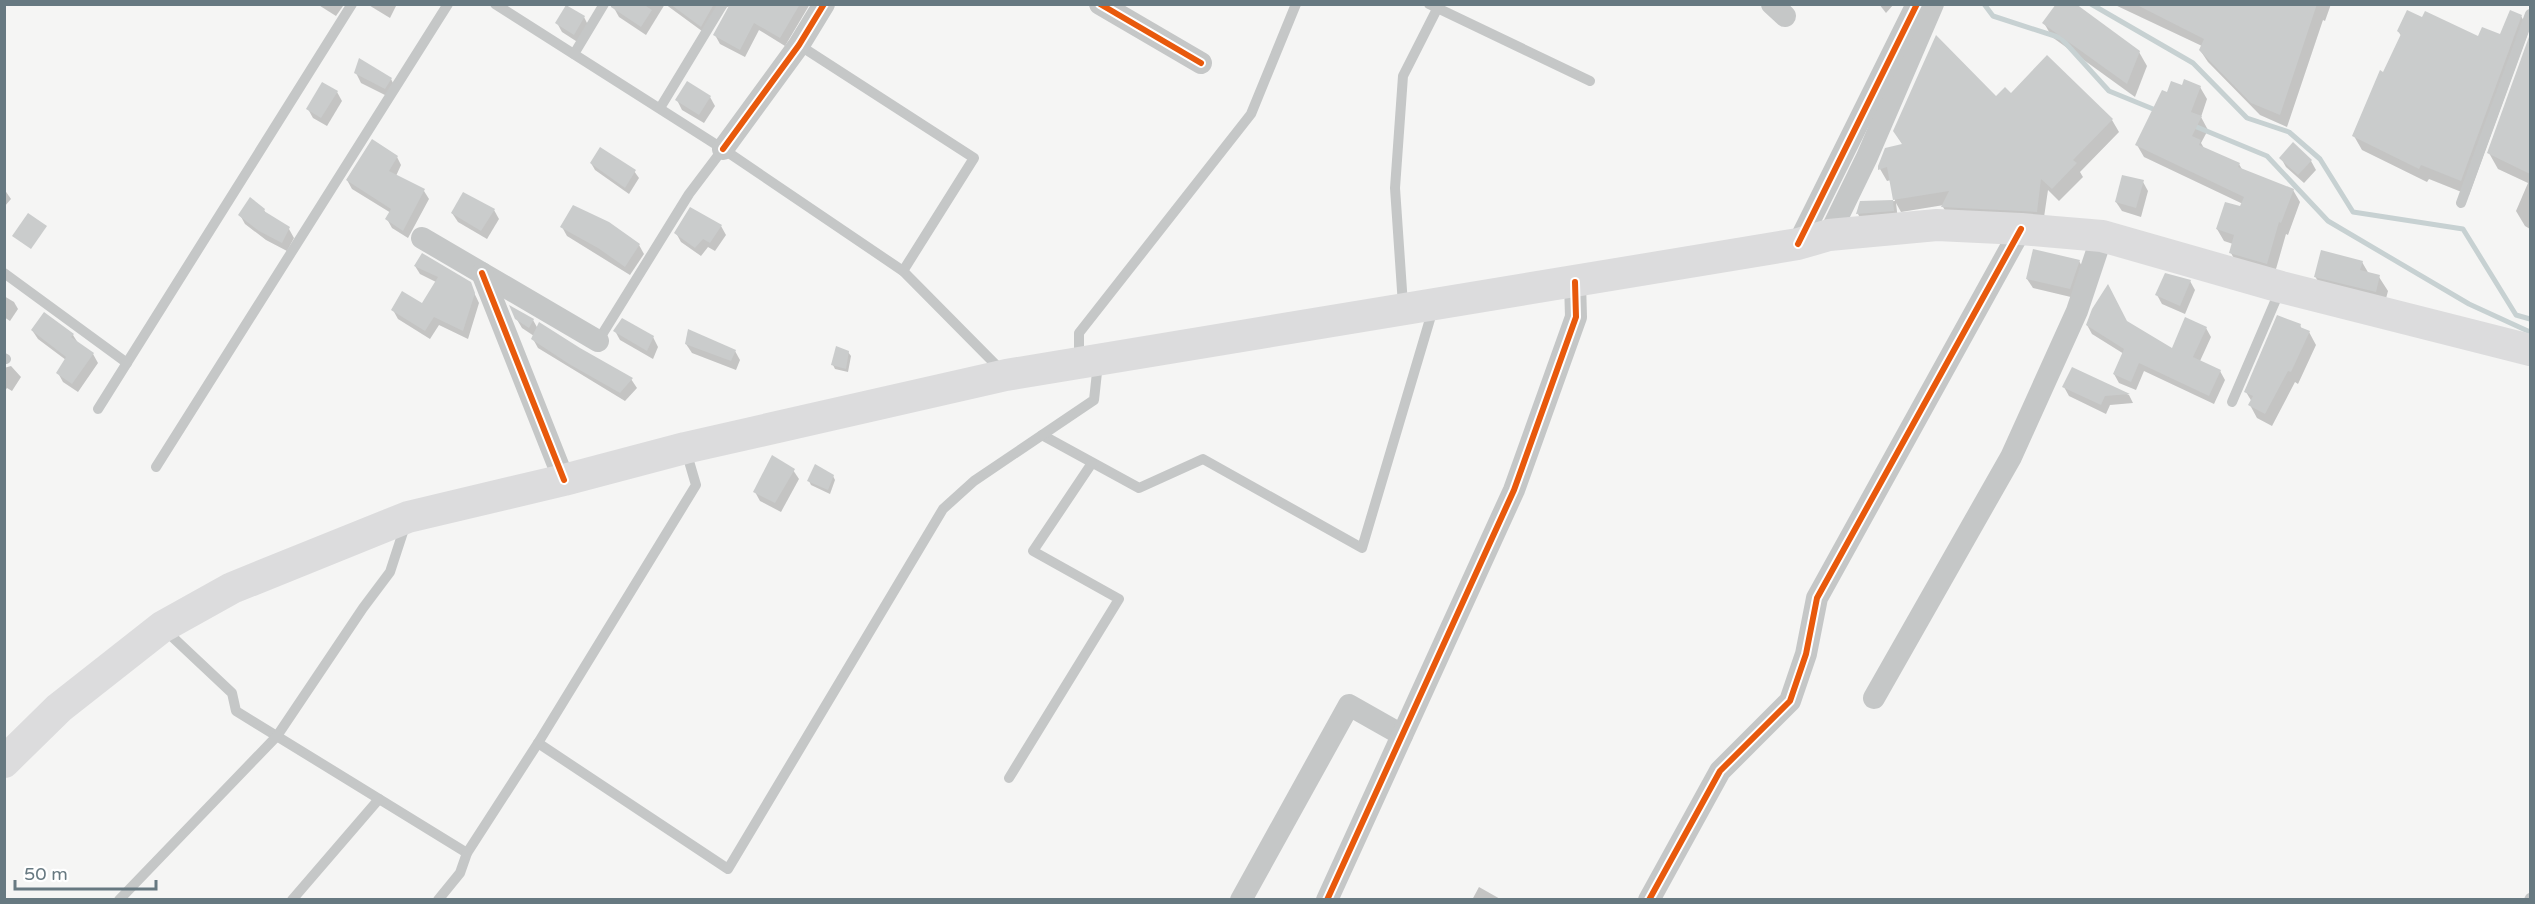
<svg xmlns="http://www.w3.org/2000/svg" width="2535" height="904" font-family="'Varela Round',sans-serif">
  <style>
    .shadow { fill: #0003 }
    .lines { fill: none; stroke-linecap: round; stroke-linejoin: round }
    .stream { stroke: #c7d1d2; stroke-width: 5 }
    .building { fill: #cacccc }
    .lane { stroke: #c5c7c7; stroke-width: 10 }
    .street { stroke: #c5c7c7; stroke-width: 22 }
    .secondary { stroke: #dcdcdd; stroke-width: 32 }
    .cycleway-casing { stroke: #fff; stroke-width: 10 }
    .cycleway { stroke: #e8590c; stroke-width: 6 }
  </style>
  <rect width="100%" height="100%" fill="#f5f5f4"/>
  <g class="shadow">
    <polygon points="317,4 342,4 343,6 336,16"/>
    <polygon points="367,4 397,4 390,18"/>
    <polygon points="617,4 665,4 646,35 619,17 614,8"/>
    <polygon points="665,4 810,4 785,46 759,30 745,57 720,44 715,35 731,6 721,9 706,34"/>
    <polygon points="1879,4 1894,4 1886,13"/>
    <polygon points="2113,4 2331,4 2325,21 2323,20 2287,127 2260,115 2208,62 2200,50 2202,46"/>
    <polygon points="2521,16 2529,30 2469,195 2429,179 2427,182 2362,150 2354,136 2402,37 2398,31 2479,38 2501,36"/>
    <polygon points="584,17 589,27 579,43 562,32 557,23"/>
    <polygon points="2044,23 2139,52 2147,66 2135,97 2052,37"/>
    <polygon points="2530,39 2530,229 2525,226 2516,211 2528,183 2498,169 2489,153"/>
    <polygon points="2048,58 2112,120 2119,132 2080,172 2083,177 2059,201 2048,190 2043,224 1950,219 1943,207 1944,205 1901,212 1896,203 1898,220 1863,223 1858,214 1862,203 1895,201 1891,180 1887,181 1880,169 1903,145 1894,131 1996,98 2011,96"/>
    <polygon points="360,61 391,79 396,89 391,98 361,83 356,73"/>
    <polygon points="2183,87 2200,87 2207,99 2201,117 2208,130 2201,143 2204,148 2239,164 2243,171 2293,190 2300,202 2288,235 2286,234 2274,276 2238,266 2231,253 2233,244 2224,241 2217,229 2243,204 2144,157 2137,145 2168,94"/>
    <polygon points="337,92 342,101 327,126 313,118 308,109"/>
    <polygon points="710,97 715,106 704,123 682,110 677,100"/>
    <polygon points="397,157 401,165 396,176 424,191 429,199 408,238 392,228 387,219 391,213 352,189 347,180"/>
    <polygon points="2281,158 2311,161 2316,170 2304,183 2286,167"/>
    <polygon points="591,163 634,171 639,178 629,194 595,170"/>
    <polygon points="2143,182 2148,191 2141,217 2122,211 2116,202"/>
    <polygon points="4,189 11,199 4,207"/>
    <polygon points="264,210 267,215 289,229 294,238 287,251 266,240 245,224 240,215"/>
    <polygon points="494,210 499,219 487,239 458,222 452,213"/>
    <polygon points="721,226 726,235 715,251 708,247 701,256 681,242 676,233"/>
    <polygon points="562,227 639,245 644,254 630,275 567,236"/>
    <polygon points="2079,261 2084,270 2075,298 2033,288 2027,279"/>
    <polygon points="2362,262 2369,274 2379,277 2388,291 2384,306 2323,291 2315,276"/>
    <polygon points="415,266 470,284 479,303 468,339 439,325 430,339 398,319 393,310 423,305 436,282 420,274"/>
    <polygon points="2190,281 2195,290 2185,314 2162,304 2157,295"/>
    <polygon points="4,296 14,302 18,309 10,321 4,317"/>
    <polygon points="516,318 533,320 538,329 631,379 637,388 625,401 538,348 533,339 534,336 522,328"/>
    <polygon points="2127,323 2172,350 2206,328 2211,337 2200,361 2220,371 2225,380 2214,404 2144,371 2136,390 2119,383 2114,374 2124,354 2092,334 2087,325"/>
    <polygon points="2300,325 2302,330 2309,332 2316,345 2298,384 2295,382 2272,426 2257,418 2250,405 2252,402 2246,392"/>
    <polygon points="32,330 73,335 78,343 93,354 98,363 78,392 63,382 58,373 66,360 38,339"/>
    <polygon points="615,331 653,337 658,347 653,359 620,340"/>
    <polygon points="686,344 735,351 740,360 736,370 692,353"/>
    <polygon points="848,352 851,356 848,372 835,369 833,365"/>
    <polygon points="11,366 21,377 12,391 7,388 4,392 4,368"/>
    <polygon points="2072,369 2129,395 2133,403 2110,405 2106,414 2069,396 2064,387"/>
    <polygon points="793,470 799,479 781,512 760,501 755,492"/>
    <polygon points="833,476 835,480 830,494 811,485 809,481"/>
    <polygon points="1479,887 1502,900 1472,900"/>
  </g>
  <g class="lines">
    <g class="stream">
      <polyline points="1984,4 1993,16 2061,38 2109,91 2158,111"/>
      <polyline points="2091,4 2193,63 2247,118 2289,132 2320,159 2353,212 2463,229 2516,315 2530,319"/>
      <polyline points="2192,125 2267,156 2328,221 2469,304 2530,332"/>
    </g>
  </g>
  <g class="building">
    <polygon points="611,4 643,4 652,10 641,27 611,7"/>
    <polygon points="670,4 714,4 701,27"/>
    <polygon points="730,4 800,4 780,38 754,23 740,50 713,35"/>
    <polygon points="2056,4 2076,4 2140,51 2127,84 2042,23"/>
    <polygon points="2135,4 2317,4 2280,115 2251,103 2199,50 2204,39"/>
    <polygon points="566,5 585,16 574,35 555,23"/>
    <polygon points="2407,10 2422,17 2425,11 2478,36 2482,27 2500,34 2510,10 2522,15 2461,181 2421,165 2419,169 2352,136 2380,70 2383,72 2401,34 2397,31"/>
    <polygon points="2530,34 2530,174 2487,153"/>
    <polygon points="1936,35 1996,96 2005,87 2011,93 2047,55 2113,119 2073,160 2077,163 2052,189 2041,179 2037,212 1941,207 1949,191 1893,200 1887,167 1878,170 1878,166 1885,148 1902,144 1893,131"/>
    <polygon points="359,58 392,78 385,89 354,73"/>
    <polygon points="2184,79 2201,86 2191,112 2202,116 2192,136 2201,140 2199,145 2240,163 2238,167 2294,189 2281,223 2279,222 2267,264 2229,253 2234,235 2216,229 2225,202 2240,206 2244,197 2135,145 2162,90 2167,92 2171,81 2182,85"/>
    <polygon points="687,81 711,96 699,115 675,100"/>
    <polygon points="322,82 338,91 321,118 306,109"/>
    <polygon points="372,139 398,156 389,171 425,189 403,231 385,219 391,209 346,180"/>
    <polygon points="2293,142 2312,160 2298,175 2279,158"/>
    <polygon points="600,147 636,170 625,188 590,163"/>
    <polygon points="2122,175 2144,180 2136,208 2115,202"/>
    <polygon points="463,192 495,209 481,231 451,213"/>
    <polygon points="250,197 265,209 264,211 290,227 282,243 259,231 238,215"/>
    <polygon points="1893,200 1894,211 1856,214 1860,201"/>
    <polygon points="573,205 609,222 640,244 625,267 598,248 560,227"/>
    <polygon points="690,207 722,225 710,243 703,239 695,248 674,233"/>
    <polygon points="28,213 47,226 31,249 12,236"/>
    <polygon points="2033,249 2080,260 2070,289 2026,279"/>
    <polygon points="2321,250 2363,261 2360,270 2380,275 2376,292 2314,277"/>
    <polygon points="422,253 471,282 475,293 463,331 434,317 425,331 391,310 402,291 422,303 438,277 414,266"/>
    <polygon points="2165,273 2191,280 2180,306 2155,295"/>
    <polygon points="2108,284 2127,321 2172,348 2185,317 2207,327 2193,357 2221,370 2209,396 2139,363 2131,382 2113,374 2124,349 2086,325 2092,309"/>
    <polygon points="509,305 534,319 529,328 515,319"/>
    <polygon points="44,312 74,334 71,337 94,353 72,384 56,373 66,357 31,330"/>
    <polygon points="2277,315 2301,324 2300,327 2310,331 2291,372 2288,371 2265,414 2248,405 2253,396 2244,392"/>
    <polygon points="622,318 654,336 647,351 613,331"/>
    <polygon points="539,322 580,348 633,378 620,393 569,364 531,339"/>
    <polygon points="688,329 736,350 731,361 685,344"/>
    <polygon points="836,346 849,351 846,369 831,365"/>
    <polygon points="2072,367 2130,394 2105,396 2101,405 2062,387"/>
    <polygon points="772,455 795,469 775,503 753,492"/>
    <polygon points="815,464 834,475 828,490 807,481"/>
  </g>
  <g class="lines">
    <g class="lane">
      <polyline points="495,4 723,149 903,271 1002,371"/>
      <polyline points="1429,4 1590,81"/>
      <polyline points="799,45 974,158 903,271"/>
      <polyline points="574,54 604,4"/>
      <polyline points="660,108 723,4"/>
      <polyline points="2461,203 2530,14"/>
      <polyline points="4,273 127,363"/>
      <polyline points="1403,305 1395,188 1403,76 1437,9"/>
      <polyline points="598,341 689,194 723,149"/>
      <polyline points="4,358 6,359"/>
      <polyline points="1079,359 1079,333 1251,114 1296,4"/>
      <polyline points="2232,402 2280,290"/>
      <polyline points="98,409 352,4"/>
      <polyline points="1042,435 1139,488 1203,459 1362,548 1433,309"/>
      <polyline points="156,467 448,4"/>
      <polyline points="165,630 232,693 236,711 467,853"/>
      <polyline points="538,743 728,869 943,509 974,481 1094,400 1098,363"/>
      <polyline points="1009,778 1119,599 1033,551 1092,463"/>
      <polyline points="119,900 277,736 363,608 390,572 406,523"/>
      <polyline points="292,900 379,799"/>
      <polyline points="438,900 460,873 467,853 538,743 696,485 686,451"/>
      <polyline points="2529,900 2530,898"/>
    </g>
    <g class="street">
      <polyline points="1100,4 1201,63"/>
      <polyline points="1772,4 1785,16"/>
      <polyline points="723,149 799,45 824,4"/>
      <polyline points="1829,235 1867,157 1933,4"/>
      <polyline points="422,238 598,341"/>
      <polyline points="1798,244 1917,4"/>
      <polyline points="482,273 564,480"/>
      <polyline points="1874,698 2011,457 2077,311 2102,236"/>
      <polyline points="1241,900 1349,705 1402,735"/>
      <polyline points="1327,900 1514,490 1576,317 1575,282"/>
      <polyline points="1649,900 1720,771 1790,701 1806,654 1817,598 2021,229"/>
    </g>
    <polyline class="secondary" points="4,762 59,708 162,627 232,588 408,517 564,480 685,448 1006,375 1798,244 1829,235 1937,225 2021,229 2102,236 2281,287 2530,350"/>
    <defs>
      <g id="cycleway">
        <polyline points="1100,4 1201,63"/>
        <polyline points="723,149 799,45 824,4"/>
        <polyline points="1798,244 1917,4"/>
        <polyline points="482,273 564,480"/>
        <polyline points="1327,900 1514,490 1576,317 1575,282"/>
        <polyline points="1649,900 1720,771 1790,701 1806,654 1817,598 2021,229"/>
      </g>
    </defs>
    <use href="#cycleway" class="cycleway-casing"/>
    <use href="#cycleway" class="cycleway"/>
  </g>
  <rect width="2535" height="904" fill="none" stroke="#677981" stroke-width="12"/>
  <path d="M15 880v9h141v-9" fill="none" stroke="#677981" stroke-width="3"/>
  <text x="24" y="880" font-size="18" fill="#677981" stroke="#ffffff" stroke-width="4.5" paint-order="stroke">50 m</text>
</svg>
